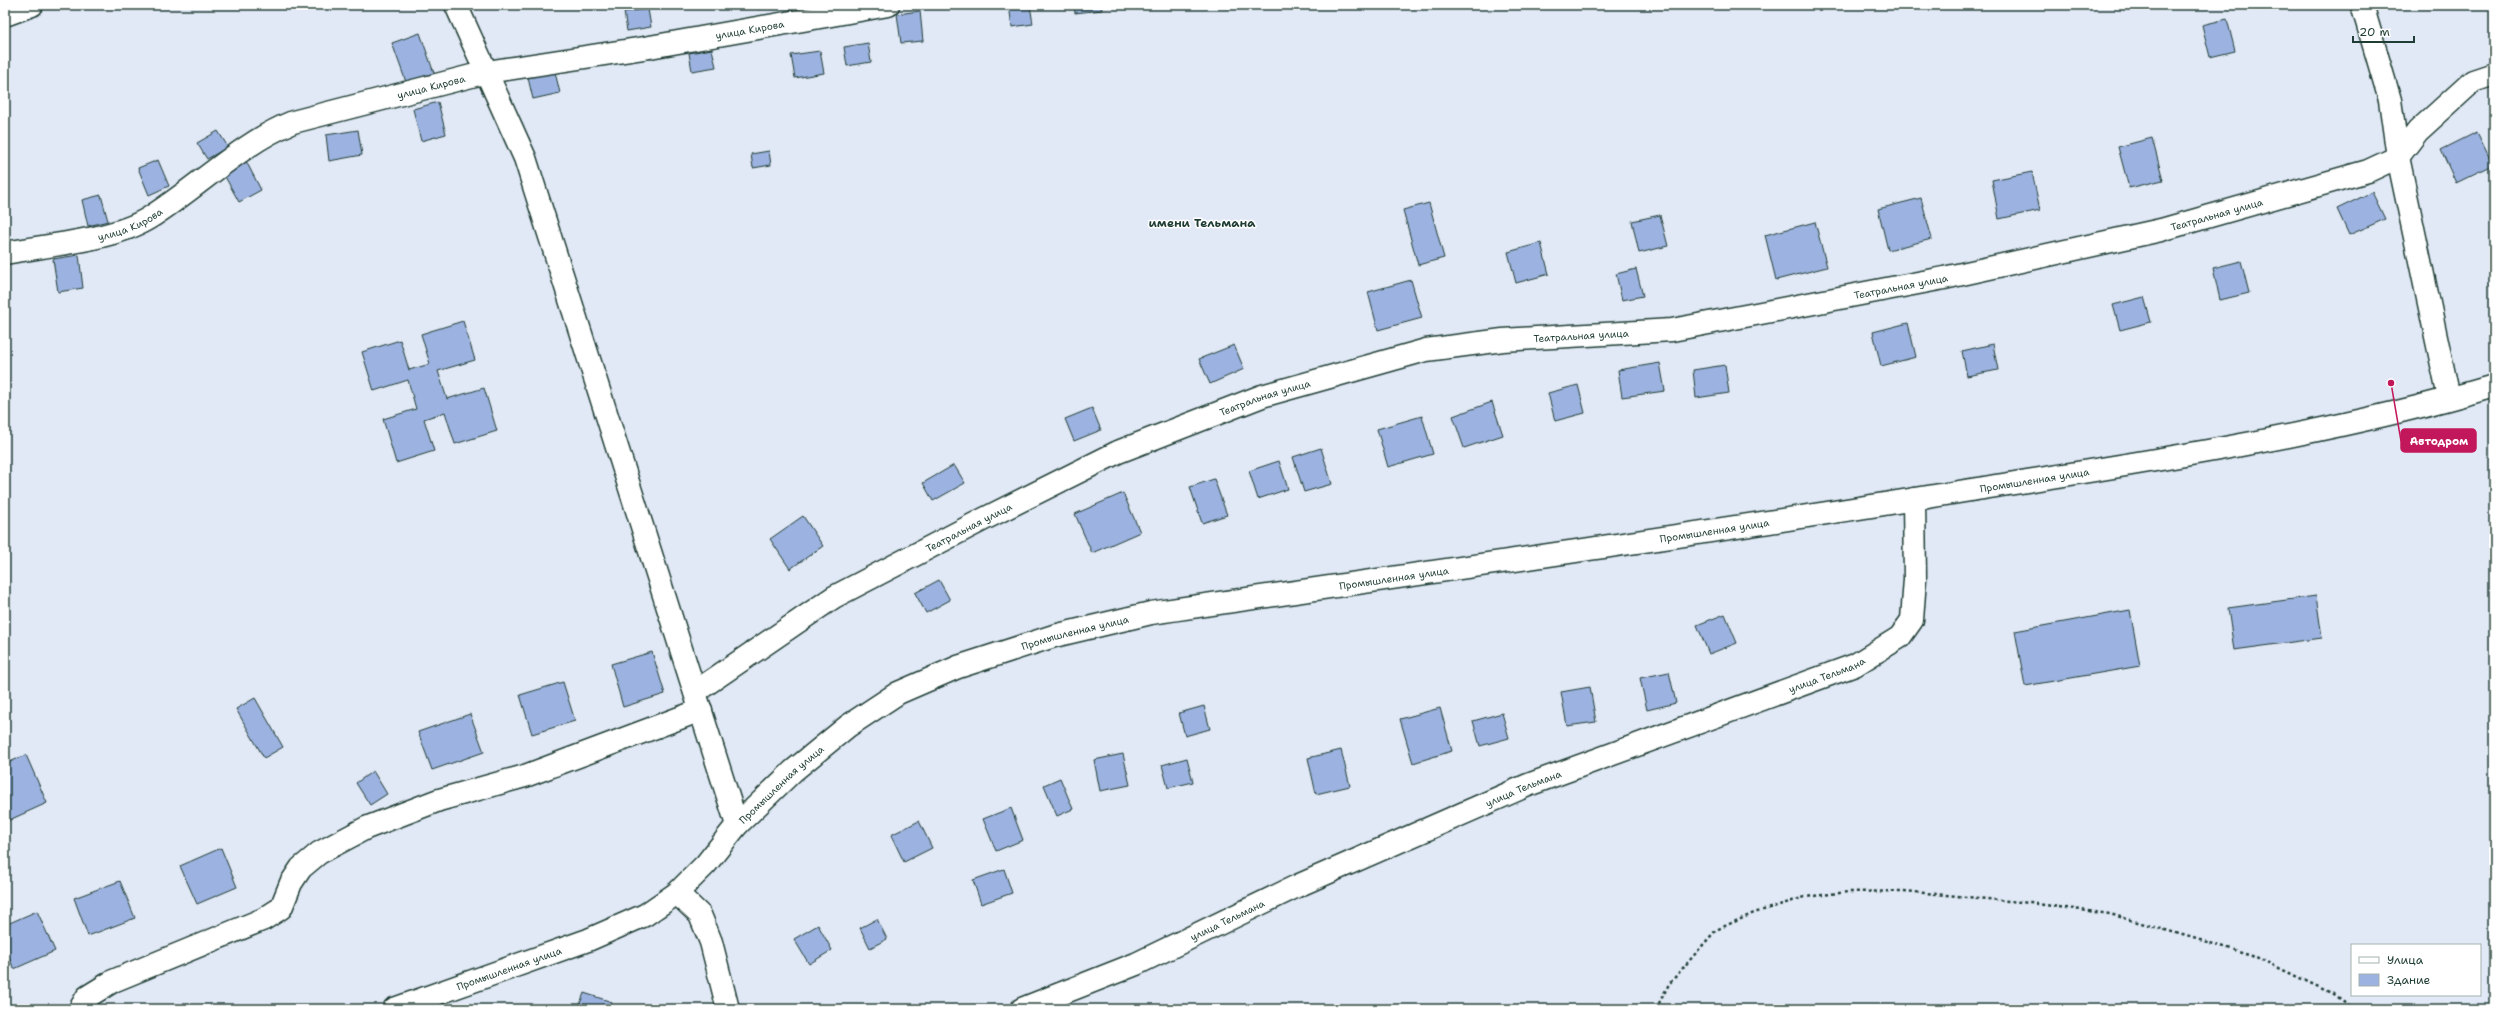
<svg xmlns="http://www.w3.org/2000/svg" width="2499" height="1014" font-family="'Shantell Sans',sans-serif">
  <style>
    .building { fill: #9cb2e0; stroke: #1f3d34 }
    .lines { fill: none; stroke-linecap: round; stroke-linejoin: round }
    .minor-casing { stroke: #1f3d34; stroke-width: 25 }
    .path { stroke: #1f3d34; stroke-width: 2.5; stroke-dasharray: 3 3; stroke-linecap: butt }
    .minor { stroke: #fff; stroke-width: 22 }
    .labels { text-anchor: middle; stroke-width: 3; stroke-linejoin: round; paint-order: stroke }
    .street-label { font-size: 10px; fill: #1f3d34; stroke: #fff }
    .quarter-label { font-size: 12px; font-weight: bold; fill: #1f3d34; stroke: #fff }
    .leader { fill: none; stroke: #c2185b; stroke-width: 1.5 }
    .callout-dot { fill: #c2185b; stroke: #fff; stroke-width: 1.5 }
    .callout { fill: #c2185b; stroke: #c2185b; stroke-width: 1.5 }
    .callout-label { font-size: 11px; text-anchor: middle; font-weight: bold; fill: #fff }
  </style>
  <rect width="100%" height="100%" fill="#e1e8f6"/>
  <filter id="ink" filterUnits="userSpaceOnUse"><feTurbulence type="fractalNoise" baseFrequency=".025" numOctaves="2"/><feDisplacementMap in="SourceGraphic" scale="8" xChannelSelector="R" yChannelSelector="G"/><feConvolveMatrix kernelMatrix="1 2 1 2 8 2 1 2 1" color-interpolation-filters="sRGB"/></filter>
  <g filter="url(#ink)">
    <g class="building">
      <polygon points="758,5 771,5 771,8 758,9"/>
      <polygon points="1009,5 1030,5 1033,24 1012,27"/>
      <polygon points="1074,5 1101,5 1102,10 1075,13"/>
      <polygon points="648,9 651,27 627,31 624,12"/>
      <polygon points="920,11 923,41 901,43 897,14"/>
      <polygon points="2227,19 2235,51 2210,57 2202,25"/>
      <polygon points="420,33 434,73 406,82 392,43"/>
      <polygon points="868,43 871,62 847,66 844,47"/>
      <polygon points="712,49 716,67 692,71 689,53"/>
      <polygon points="820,51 824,73 795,78 791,55"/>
      <polygon points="555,72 560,93 533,99 528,78"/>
      <polygon points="438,102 446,134 421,141 413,109"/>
      <polygon points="358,130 362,155 329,161 326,135"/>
      <polygon points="218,131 228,147 207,159 197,143"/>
      <polygon points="2477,132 2493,165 2456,183 2441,150"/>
      <polygon points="2152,138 2163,180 2129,188 2118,147"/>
      <polygon points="769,151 771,165 753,168 751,154"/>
      <polygon points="158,160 169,186 149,195 138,168"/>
      <polygon points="246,161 261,190 239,202 223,173"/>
      <polygon points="2032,172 2040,210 1999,219 1992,180"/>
      <polygon points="2372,192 2385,219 2349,235 2337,209"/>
      <polygon points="101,195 108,221 88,226 82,200"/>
      <polygon points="1921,198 1932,239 1888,250 1878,209"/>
      <polygon points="1429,203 1444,258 1418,265 1403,210"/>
      <polygon points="1660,215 1668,246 1639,253 1632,221"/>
      <polygon points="1815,222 1827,267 1776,280 1765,235"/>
      <polygon points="1541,243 1549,274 1516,283 1508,252"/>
      <polygon points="79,255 83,288 58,292 53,259"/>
      <polygon points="2241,261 2249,293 2220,300 2213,268"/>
      <polygon points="1636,269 1643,296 1622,300 1616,274"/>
      <polygon points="1411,280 1422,318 1378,330 1368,292"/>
      <polygon points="2144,297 2151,322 2120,330 2113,305"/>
      <polygon points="463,321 475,360 438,371 447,399 484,388 497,431 455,444 445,412 424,419 434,451 396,463 383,419 416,409 408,380 374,391 362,352 400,340 409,370 430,364 421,334"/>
      <polygon points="1908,323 1916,357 1881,366 1873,332"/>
      <polygon points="1993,344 1998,370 1967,376 1962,351"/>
      <polygon points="1234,345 1244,369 1210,384 1199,359"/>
      <polygon points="1660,363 1665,391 1622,397 1618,370"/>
      <polygon points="1725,365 1729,393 1696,398 1693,370"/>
      <polygon points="1578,385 1585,413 1555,421 1548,393"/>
      <polygon points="1492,402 1503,435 1464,448 1453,416"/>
      <polygon points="1092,408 1101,430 1074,441 1065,419"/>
      <polygon points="1422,416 1433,454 1388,467 1377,429"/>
      <polygon points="1321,448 1332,484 1304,492 1293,457"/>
      <polygon points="1279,461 1288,489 1258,499 1249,471"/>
      <polygon points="954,465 965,483 933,501 923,483"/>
      <polygon points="1214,479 1227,515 1202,523 1190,487"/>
      <polygon points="1123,493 1140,532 1092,553 1075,514"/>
      <polygon points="803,516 823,546 790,569 770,539"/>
      <polygon points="939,580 950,600 926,613 915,593"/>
      <polygon points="2316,596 2322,638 2234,650 2228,608"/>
      <polygon points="2130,610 2140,666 2025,686 2015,631"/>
      <polygon points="1725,614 1737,643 1709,654 1697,625"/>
      <polygon points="652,652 665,694 623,707 611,664"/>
      <polygon points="1669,672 1676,703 1647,710 1640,678"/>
      <polygon points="563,682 575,721 532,734 520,695"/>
      <polygon points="1590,687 1596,722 1567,726 1561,692"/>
      <polygon points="255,698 283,747 264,758 236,709"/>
      <polygon points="1204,706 1210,729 1185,736 1179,713"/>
      <polygon points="1440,708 1452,751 1413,763 1400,719"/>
      <polygon points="1502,713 1509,738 1480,746 1473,721"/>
      <polygon points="470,714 484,752 432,770 418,732"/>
      <polygon points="1341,750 1350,786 1316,794 1308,758"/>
      <polygon points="1123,754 1130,785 1100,791 1094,760"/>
      <polygon points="26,755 47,803 5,822 5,764"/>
      <polygon points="1187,758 1193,782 1168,788 1162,765"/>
      <polygon points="373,771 387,794 370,805 356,783"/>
      <polygon points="1060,778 1073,809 1057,816 1044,785"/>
      <polygon points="1011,808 1023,840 996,851 983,819"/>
      <polygon points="919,821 932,848 904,862 891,835"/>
      <polygon points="221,848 237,887 197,904 180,866"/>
      <polygon points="1004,869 1012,893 981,904 973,880"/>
      <polygon points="120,881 135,918 88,936 74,898"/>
      <polygon points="37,911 55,951 14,969 5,948 5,925"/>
      <polygon points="877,919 887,939 870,948 860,928"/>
      <polygon points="818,925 832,950 809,964 794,939"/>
      <polygon points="584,993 612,1002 609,1009 578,1009"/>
    </g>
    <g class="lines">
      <defs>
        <g id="minor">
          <polyline points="456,5 525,158 737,825"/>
          <polyline points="2362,5 2390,100 2398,157 2449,398"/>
          <polyline points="5,15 32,5"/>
          <path id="s1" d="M5,253c42,-8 109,-13 144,-35 48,-30 92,-75 144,-96l194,-50 157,-24 244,-43"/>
          <path id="s2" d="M695,692l139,-95 150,-78 134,-67 144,-56 164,-46 77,-10 169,-10 272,-52 217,-48 207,-59 30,-14 20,-26 55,-50 21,-7"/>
          <polyline points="677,893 700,915 711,942 728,1009"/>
          <polyline points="80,1009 87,997 113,981 264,919 281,908 291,883 301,868 319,853 366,828 439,800 525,776 701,710"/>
          <path id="s3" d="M394,1009l194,-69 57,-25 32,-22 29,-29 31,-39 56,-54 55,-45 50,-33 60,-26 96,-31 97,-23c275,-40 551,-79 826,-124 173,-28 349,-53 517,-103"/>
          <path id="s4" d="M1022,1009l114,-45 159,-77 233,-102 327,-120 45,-28 12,-17 3,-41 -1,-80"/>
        </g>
      </defs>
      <use href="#minor" class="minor-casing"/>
      <polyline class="path" points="1656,1009 1669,984 1716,930 1754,913 1805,897 1848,892 1904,891 2030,903 2110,914 2252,955 2333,994 2353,1009"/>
      <use href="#minor" class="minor"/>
    </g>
  </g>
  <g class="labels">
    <g class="street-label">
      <text dy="4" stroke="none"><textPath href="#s1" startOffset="789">улица Кирова</textPath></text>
      <text dy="4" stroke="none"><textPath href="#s1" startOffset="465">улица Кирова</textPath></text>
      <text dy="4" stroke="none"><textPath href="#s2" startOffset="1616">Театральная улица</textPath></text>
      <text dy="4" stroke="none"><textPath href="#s1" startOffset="129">улица Кирова</textPath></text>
      <text dy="4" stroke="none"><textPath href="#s2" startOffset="1292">Театральная улица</textPath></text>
      <text dy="4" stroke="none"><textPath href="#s2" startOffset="968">Театральная улица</textPath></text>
      <text dy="4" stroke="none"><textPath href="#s2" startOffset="644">Театральная улица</textPath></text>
      <text dy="4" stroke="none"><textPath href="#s3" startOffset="1766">Промышленная улица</textPath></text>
      <text dy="4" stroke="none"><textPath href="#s2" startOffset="320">Театральная улица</textPath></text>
      <text dy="4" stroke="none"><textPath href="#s3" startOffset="1442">Промышленная улица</textPath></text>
      <text dy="4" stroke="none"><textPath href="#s3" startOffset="1118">Промышленная улица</textPath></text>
      <text dy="4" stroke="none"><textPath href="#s3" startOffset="794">Промышленная улица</textPath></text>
      <text dy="4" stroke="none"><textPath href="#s4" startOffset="872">улица Тельмана</textPath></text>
      <text dy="4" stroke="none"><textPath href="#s3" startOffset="458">Промышленная улица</textPath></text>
      <text dy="4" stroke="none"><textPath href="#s4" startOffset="548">улица Тельмана</textPath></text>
      <text dy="4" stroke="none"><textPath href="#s4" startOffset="224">улица Тельмана</textPath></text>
      <text dy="4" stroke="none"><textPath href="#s3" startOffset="122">Промышленная улица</textPath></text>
    </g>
    <g class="quarter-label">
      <text x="1202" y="227">имени Тельмана</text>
    </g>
  </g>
  <path class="leader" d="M2391 383L2401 441"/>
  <circle class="callout-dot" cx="2391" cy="383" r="4"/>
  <rect class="callout" x="2401" y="429" width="75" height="23" rx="4"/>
  <g class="callout-label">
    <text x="2439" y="445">Автодром</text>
  </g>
  <rect width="2499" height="1014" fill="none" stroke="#fff" stroke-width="20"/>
  <rect x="10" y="10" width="2479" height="994" fill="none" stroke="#1f3d34" stroke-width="1.5" filter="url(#ink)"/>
  <rect x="2351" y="944" width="130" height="52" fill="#ffffff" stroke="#a5b1ae"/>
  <rect x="2359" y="957" width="20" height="6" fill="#ffffff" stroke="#a5b1ae"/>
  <text x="2387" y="964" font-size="12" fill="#1f3d34">Улица</text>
  <rect x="2359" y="974" width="20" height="12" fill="#9cb2e0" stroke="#a5b1ae"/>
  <text x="2387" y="984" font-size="12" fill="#1f3d34">Здание</text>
  <path d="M2353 36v6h61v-6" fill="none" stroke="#1f3d34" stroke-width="2"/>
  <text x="2359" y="36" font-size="12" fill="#1f3d34" stroke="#ffffff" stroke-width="3" paint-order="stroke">20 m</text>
</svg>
